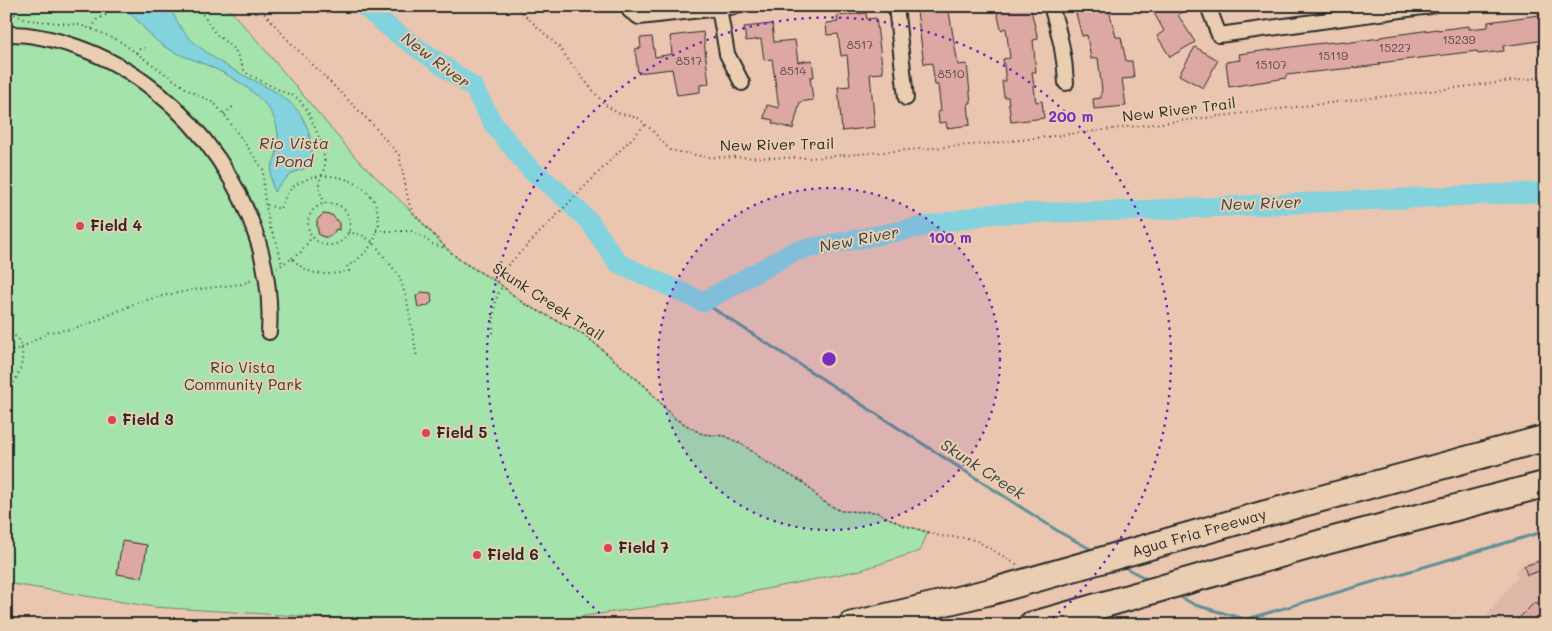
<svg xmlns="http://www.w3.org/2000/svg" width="1552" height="631" font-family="Mali,sans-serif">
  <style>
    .built { fill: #dfb7a7 }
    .green { fill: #a4e3ab; stroke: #68876b }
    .water { fill: #82d3dd; stroke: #5f9096 }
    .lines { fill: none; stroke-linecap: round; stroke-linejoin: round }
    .stream { stroke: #5f9096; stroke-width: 3 }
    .river { stroke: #82d3dd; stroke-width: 20 }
    .building { fill: #dda7a2; stroke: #2b2b2b }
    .minor-casing { stroke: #2b2b2b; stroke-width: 18 }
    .motorway-casing { stroke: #2b2b2b; stroke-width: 29 }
    .path { stroke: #2b2b2b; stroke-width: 2; stroke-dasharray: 1 4; stroke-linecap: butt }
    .minor { stroke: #e9ceb1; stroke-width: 14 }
    .motorway { stroke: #e9ceb1; stroke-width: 25 }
    .motorway-bridge-casing { stroke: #2b2b2b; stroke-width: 29; stroke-linecap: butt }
    .motorway-bridge { stroke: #e9ceb1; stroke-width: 25 }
    .ring { fill: none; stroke: #7b2cbf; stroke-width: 2.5; stroke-dasharray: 2.5 5 }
    .poi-dot { fill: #d1495b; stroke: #e9ceb1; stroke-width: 2 }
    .labels { text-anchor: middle; stroke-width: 4; stroke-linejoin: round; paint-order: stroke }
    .number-label { font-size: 12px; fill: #584a49 }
    .street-label { font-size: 15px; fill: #2b2b2b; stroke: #e9ceb1 }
    .poi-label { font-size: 15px; font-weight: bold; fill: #2b2b2b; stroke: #e9ceb1; text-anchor: start }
    .park-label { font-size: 15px; fill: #373d38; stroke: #e9ceb1 }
    .water-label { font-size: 16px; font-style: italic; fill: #384446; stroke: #e9ceb1 }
    .centre { fill: #7b2cbf; stroke: #e9ceb1; stroke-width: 2.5 }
    .ring-label { font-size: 15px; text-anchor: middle; font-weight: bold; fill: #7b2cbf; stroke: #e9ceb1; stroke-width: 4; stroke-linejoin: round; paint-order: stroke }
  </style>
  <rect width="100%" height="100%" fill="#eac6b0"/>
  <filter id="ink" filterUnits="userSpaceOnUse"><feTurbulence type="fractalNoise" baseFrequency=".02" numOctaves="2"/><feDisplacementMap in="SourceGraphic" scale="10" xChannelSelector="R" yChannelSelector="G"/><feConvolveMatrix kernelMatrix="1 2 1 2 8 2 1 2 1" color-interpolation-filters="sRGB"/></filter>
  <g filter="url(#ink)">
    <polygon class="built" points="1546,557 1546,625 1478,625 1518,576 1515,572 1523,564"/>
    <polygon class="green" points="6,6 226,6 255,38 355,157 414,214 446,248 461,261 497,282 523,303 585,335 646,387 674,418 702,434 725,436 745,446 765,461 804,483 821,500 831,506 841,511 876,512 903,525 928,532 920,551 861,570 731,596 562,619 481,625 440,625 154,607 6,583"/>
    <path class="water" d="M120,6h48c5,7 9,16 14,23 7,11 20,20 31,28 48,35 103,33 99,110 -17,2 -28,11 -38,25 -2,-7 -4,-16 -3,-23 1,-5 4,-10 5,-14 3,-10 3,-22 0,-31 -6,-25 -42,-47 -65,-57 -17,-8 -33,-11 -49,-22 -16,-11 -25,-29 -42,-39z"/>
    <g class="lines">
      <g class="stream">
        <polyline points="703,302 1061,533 1094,551"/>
        <polyline points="1122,566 1149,580"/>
        <polyline points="1177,595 1195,605 1266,625"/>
        <polyline points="1247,619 1546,531"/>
      </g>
      <polyline class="river" points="364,6 395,32 473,87 494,125 530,169 553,187 589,221 618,263 703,302 795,251 990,214 1148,210 1546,192"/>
    </g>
    <g class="building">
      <polygon points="924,6 948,6 958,65 967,64 971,103 968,103 970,125 947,128 946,122 939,123 938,112 941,111 938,85 935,85 932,63 924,64 917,11 925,10"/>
      <polygon points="996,6 1030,6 1038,39 1033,40 1036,72 1032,72 1036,102 1042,101 1044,118 1011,122 1008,97 1004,97 1002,81 1006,81 1003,59 1010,58 1006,28 1001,30"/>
      <polygon points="1074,6 1108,6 1116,37 1121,37 1126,61 1132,61 1134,78 1122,79 1126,106 1094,109 1093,99 1101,98 1101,92 1102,91 1098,58 1091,59 1087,35 1082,36"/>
      <polygon points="1150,6 1193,6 1178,15 1195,42 1170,57 1157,36 1164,31"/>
      <polygon points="866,13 867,19 876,18 883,73 870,74 875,127 842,131 838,87 850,86 847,55 841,56 838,34 827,35 826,23 838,22 837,16"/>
      <polygon points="1546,14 1546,40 1503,46 1504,51 1478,54 1477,51 1379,63 1380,65 1286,75 1286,78 1229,87 1226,62 1240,60 1239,54 1314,44 1345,41 1345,43 1380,38 1380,37 1438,29 1438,30 1469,26 1469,29 1488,27 1488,22"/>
      <polygon points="772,24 774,42 795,40 798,62 812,60 814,77 810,77 813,100 800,102 793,129 772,123 773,120 764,118 767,105 779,108 772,59 764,60 761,39 746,41 744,27"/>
      <polygon points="703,32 709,84 700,85 700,92 677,95 672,69 638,73 635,49 641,48 640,38 652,37 655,57 672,54 670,36"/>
      <polygon points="1195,47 1218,60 1203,88 1179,75"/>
      <polygon points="323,214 332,215 339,223 339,230 336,229 333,234 329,237 324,237 319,235 317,227 317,220"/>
      <polygon points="422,292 431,293 432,302 427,306 418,308 416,296"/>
      <polygon points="122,541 147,545 142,578 117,574"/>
      <polygon points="1546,559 1546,569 1527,575 1524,566"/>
      <polygon points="1535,602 1546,612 1546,625 1512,625"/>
    </g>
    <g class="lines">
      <defs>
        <g id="minor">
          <polyline points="629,6 630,11 639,17 737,6"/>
          <polyline points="896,6 906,98"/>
          <path d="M1051,6c9,27 14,49 15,77"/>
          <polyline points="1208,6 1219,35 1430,6"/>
          <polyline points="719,8 727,54 742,83"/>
          <path d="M6,34c25,-1 48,5 71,13 113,39 200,165 192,285"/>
        </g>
        <g id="motorway">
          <polyline points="1264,514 1546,438"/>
          <polyline points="1324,542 1546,484"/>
          <polyline points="851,625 993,591"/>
          <polyline points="1031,625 1053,619"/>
        </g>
      </defs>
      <use href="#minor" class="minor-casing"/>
      <use href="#motorway" class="motorway-casing"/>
      <g class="path">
        <polyline points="197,6 215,33 235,50 244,70 248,74 281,91 294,96 299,99 308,112 322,144 324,156 325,166 319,183 319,190 325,204"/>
        <polyline points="258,6 286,38 375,127 399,155 409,203 414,214 446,248 461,261 497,282 523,303 585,335 646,387 674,418 702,434 725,436 745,446 765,461 804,483 821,500 831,506 841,511 876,512 903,525 940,536 967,538 977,541 1018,565"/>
        <polyline points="515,6 560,48 572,65 604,104 618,113 638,118 652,130 670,150 705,157 809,158 995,143 1546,77"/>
        <polyline points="6,9 10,12 27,20 80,25 104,34 121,42 188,90 214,103 224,114 263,169 264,196 270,228 277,243 282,264"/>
        <polyline points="92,29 97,19 106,15"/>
        <polyline points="136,53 139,49 148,48"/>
        <polyline points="224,114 235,105"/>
        <circle cx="329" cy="224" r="21"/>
        <path d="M267,205l13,4c3,-8 7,-17 14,-23 24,-18 65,-11 80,15 4,7 4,16 5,23 -4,5 -2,10 -5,16 -5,10 -16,21 -27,26l2,5c-22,5 -41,6 -57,-13l-15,10"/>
        <polyline points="376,231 411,231 418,234 432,244 445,248"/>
        <polyline points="348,232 362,235 373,242 399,276 407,300 417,358"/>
        <polyline points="292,258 300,253 312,237"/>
        <polyline points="497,282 507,266 646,124"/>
        <path d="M6,331l12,7c10,21 1,39 -12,56"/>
        <path d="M493,333c1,-15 0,-34 9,-46"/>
        <polyline points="6,364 12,355 13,350 19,349 49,332 73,329 91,323 134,304 157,297 192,290 241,284 253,280"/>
        <polyline points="1122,619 1133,625"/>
      </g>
      <use href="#minor" class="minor"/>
      <use href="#motorway" class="motorway"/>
      <defs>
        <g id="motorway-bridge">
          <polyline points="993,591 1264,514"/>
          <polyline points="1053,619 1324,542"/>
        </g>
      </defs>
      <use href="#motorway-bridge" class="motorway-bridge-casing"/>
      <use href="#motorway-bridge" class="motorway-bridge"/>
    </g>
  </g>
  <circle cx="829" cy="359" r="171" fill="#7b2cbf" fill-opacity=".12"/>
  <g class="ring">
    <circle cx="829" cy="359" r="171"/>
    <path d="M611 623A342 342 0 1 1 1047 623"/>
  </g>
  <g class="poi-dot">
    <circle cx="80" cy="226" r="5"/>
    <circle cx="112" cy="420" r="5"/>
    <circle cx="426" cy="433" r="5"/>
    <circle cx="608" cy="548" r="5"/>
    <circle cx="477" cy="555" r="5"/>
  </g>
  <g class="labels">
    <g class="number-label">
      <text x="1459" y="44">15239</text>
      <text x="860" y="49">8517</text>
      <text x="1395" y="52">15227</text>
      <text x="1333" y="60">15119</text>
      <text x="689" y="65">8517</text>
      <text x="1271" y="69">15107</text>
      <text x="793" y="75">8514</text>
      <text x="951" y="78">8510</text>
    </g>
    <g class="street-label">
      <text transform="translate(1179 110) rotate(-7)" y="5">New River Trail</text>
      <text transform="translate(777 145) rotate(-1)" y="5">New River Trail</text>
      <text transform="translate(548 302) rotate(33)" y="5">Skunk Creek Trail</text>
      <text transform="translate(1199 533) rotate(-16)" y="5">Agua Fria Freeway</text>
    </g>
    <g class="poi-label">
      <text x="90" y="231">Field 4</text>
      <text x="122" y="425">Field 3</text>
      <text x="436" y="438">Field 5</text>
      <text x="618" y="553">Field 7</text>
      <text x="487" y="560">Field 6</text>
    </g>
    <g class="park-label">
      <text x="243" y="373">Rio Vista<tspan x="243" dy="17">Community Park</tspan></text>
    </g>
    <g class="water-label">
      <text transform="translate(436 60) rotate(37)" y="6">New River</text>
      <text x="294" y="149">Rio Vista<tspan x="294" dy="18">Pond</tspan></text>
      <text transform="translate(1261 203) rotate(-2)" y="6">New River</text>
      <text transform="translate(859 239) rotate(-11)" y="6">New River</text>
      <text transform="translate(983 469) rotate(33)" y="6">Skunk Creek</text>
    </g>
  </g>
  <circle cx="829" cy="359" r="8" class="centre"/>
  <g class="ring-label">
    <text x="1071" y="122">200 m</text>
    <text x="950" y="243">100 m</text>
  </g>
  <rect width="1552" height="631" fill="none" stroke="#e9ceb1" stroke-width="25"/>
  <rect x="12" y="12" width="1527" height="606" fill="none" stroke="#2b2b2b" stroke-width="2" filter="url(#ink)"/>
</svg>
